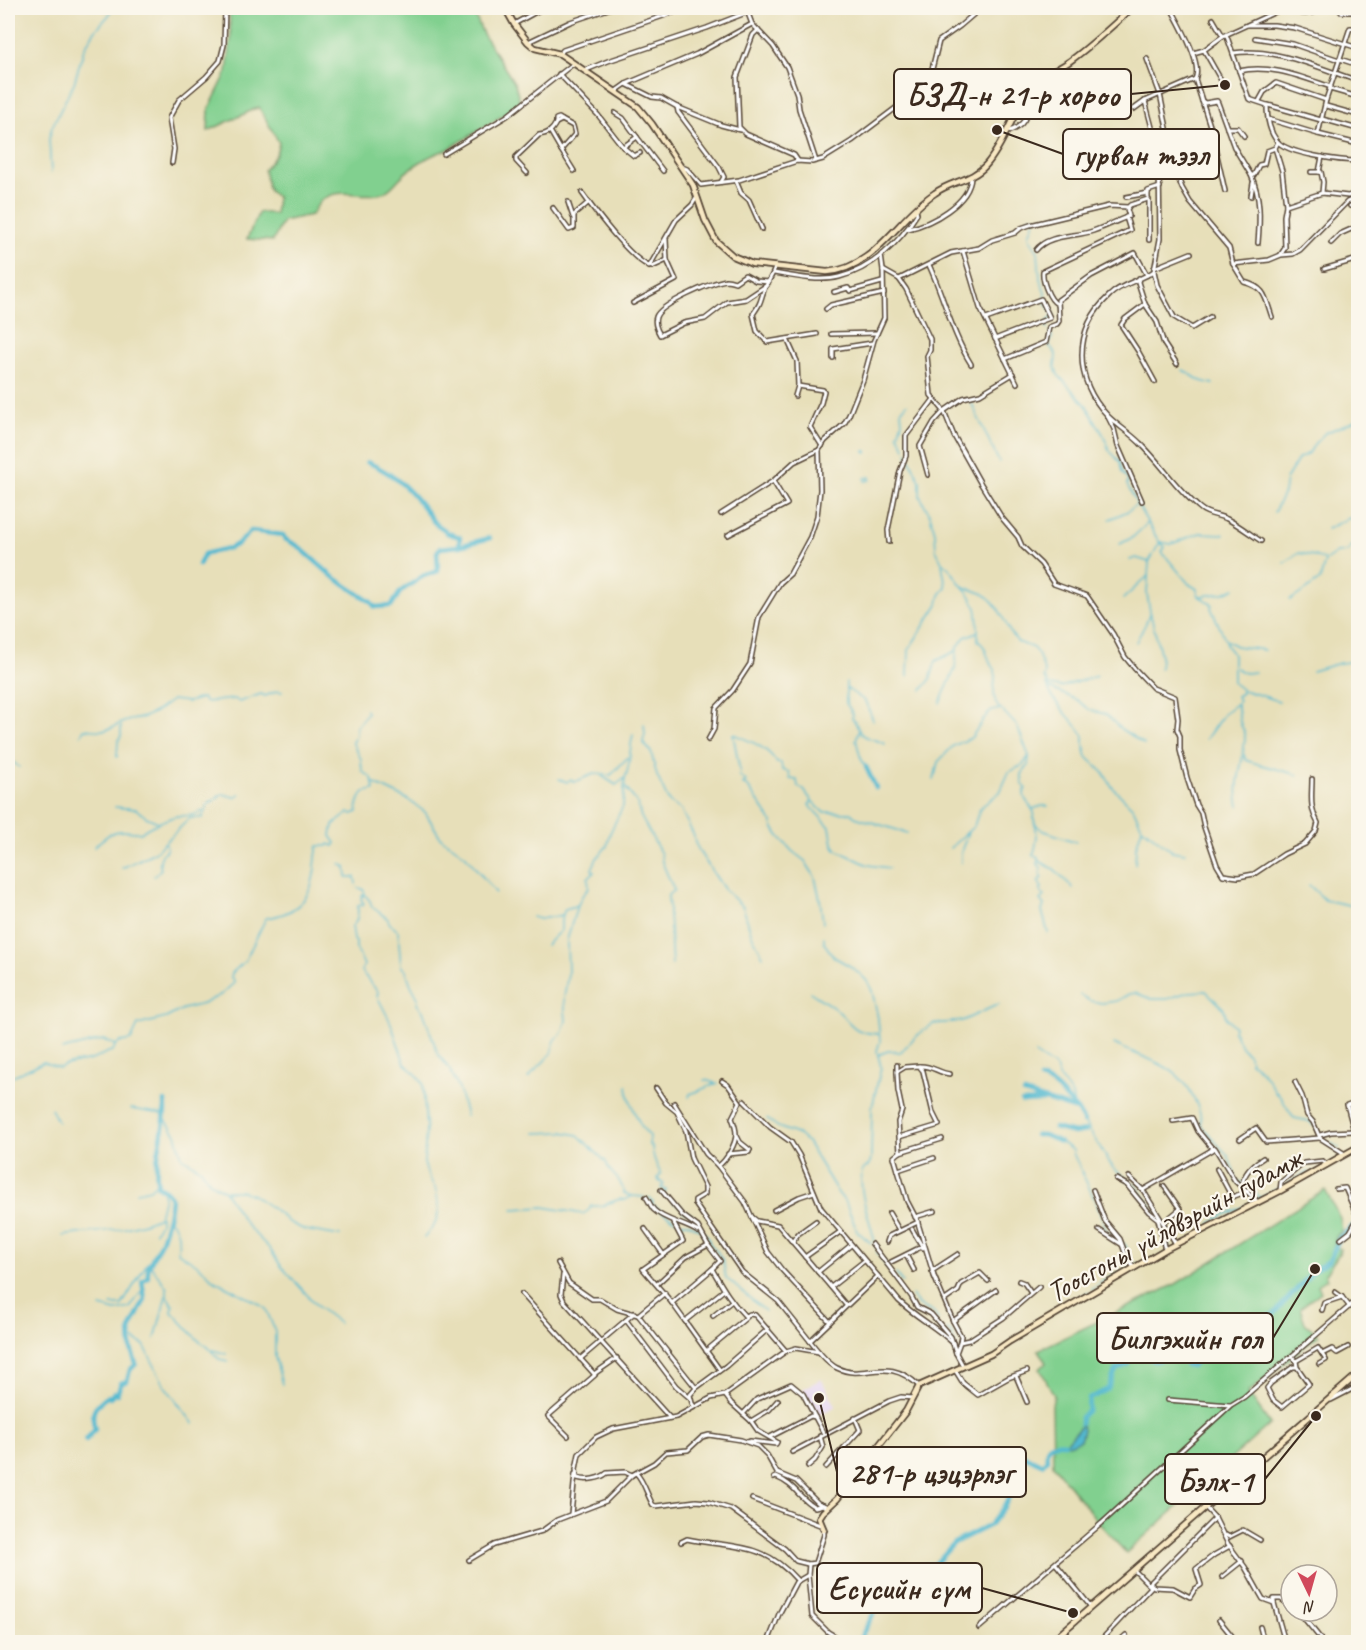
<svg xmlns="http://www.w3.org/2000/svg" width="1366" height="1650" font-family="Caveat,sans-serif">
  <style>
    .built { fill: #e3d3f3 }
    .green { fill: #81d08f; stroke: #5e7d56; stroke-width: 1.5 }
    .water { fill: #52b9d0; stroke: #467277; stroke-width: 1.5 }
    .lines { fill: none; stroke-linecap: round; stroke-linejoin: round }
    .stream { stroke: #52b9d0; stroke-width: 1.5 }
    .river { stroke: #52b9d0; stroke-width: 4.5 }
    .street-casing { stroke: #554535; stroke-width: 6 }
    .secondary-casing { stroke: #554535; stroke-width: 8 }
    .street { stroke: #fff; stroke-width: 3 }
    .secondary { stroke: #f8e8c3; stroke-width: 4.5 }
    .labels { text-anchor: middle; stroke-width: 4.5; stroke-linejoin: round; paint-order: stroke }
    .street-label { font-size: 30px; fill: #3b2a1e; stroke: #fbf7ec }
    .leader { fill: none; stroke: #3b2a1e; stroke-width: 2 }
    .callout-dot { fill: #3b2a1e; stroke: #fbf7ec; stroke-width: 2 }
    .callout { fill: #fbf7ec; stroke: #3b2a1e; stroke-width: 2 }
    .callout-label { font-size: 32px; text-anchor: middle; font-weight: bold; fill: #3b2a1e }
  </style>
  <rect width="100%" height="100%" fill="#fbf7ec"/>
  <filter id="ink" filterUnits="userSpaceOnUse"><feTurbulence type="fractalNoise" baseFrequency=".0167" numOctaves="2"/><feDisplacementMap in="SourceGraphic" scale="12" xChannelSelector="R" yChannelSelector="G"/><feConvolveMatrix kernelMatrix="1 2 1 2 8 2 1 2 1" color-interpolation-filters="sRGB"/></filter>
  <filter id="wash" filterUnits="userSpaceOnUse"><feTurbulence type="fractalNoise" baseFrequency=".008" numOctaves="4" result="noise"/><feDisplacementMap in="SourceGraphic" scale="24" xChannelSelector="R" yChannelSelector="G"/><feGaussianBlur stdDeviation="1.35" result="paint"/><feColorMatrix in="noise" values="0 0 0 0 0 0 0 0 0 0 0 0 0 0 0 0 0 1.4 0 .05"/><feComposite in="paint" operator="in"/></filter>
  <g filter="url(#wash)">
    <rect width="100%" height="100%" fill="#e7dfb9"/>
    <polygon class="built" points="821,1379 836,1406 817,1416 803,1389"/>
    <g class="green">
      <path d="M229,8h243l11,26 32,50 5,19 -8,7 -65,40c-16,4 -37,17 -48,29 -6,6 -8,11 -17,14 -19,6 -42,-7 -60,7 -4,3 -7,10 -11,15l-28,6 -10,20 -26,-2 12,-27 16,2 2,-17 -8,-6 -5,-21 12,-15 3,-12 -20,-36 -51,24 1,-22 18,-37 4,-34z"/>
      <polygon points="1325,1190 1340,1218 1342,1230 1336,1237 1334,1245 1340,1249 1339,1254 1325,1274 1327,1279 1318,1285 1321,1292 1300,1308 1305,1323 1319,1335 1248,1393 1270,1424 1126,1553 1099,1523 1053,1465 1052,1405 1054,1395 1040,1369 1046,1363 1038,1350 1176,1284"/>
    </g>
    <polygon class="water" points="1081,1418 1083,1430 1080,1440 1072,1444 1060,1443 1066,1443 1081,1426"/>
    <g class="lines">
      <g class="stream">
        <polyline points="51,173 49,139 52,127 74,83 84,49 94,32 109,15 112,8"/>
        <polyline points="1028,219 1031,217 1035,218 1029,235 1030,239 1038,252 1040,279 1045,292 1045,302 1054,315 1046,324 1047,328"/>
        <path d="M1050,332l2,5 -3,8 7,9 -1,13 3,8 28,30 18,31 5,14 11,12 2,10 6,8 -1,5 11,21 20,34 7,7 -3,5 27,32 8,5 2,7 13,8 -1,4 15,33v4l7,9v29l9,7v3l-5,3 2,5 -3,3c5,7 0,17 9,28 1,26 -12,49 -6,74"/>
        <polyline points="1183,370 1201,381 1213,384"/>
        <polyline points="970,400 999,462"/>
        <polyline points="905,448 898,434 902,422 901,411 907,404"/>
        <polygon points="865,451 867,451 867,453 865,452"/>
        <path d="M907,453l13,28v15l10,19 5,17 1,18 6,12 8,7 12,17 22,8 7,6 7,8 13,26 7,8 15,6 5,6 7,19 -1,5 3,3c-1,17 28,39 37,55v9l3,12 16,15 10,16 20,20 9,19 30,24 13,2"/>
        <polygon points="870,477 870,480 865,481 865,478"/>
        <polyline points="1274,512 1284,493 1286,479 1299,458 1309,453 1315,443 1325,433 1358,419"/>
        <polyline points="1110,519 1128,511 1137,504"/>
        <polyline points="1327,529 1347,519 1358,516"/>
        <polyline points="1120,544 1133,537 1148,523"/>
        <polyline points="1130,560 1136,558 1149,562"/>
        <polyline points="1284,563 1299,553 1314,556 1324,560"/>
        <polyline points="1201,596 1224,593 1235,588"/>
        <polyline points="1123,599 1148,576"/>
        <polyline points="1290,600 1294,598 1320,580 1325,561 1337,553 1347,552 1353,545 1354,547 1358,545"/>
        <polyline points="1150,612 1161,656 1160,669"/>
        <polyline points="1227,641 1236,646 1264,650"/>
        <polyline points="1136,642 1146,623 1150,611 1147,594 1149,562 1160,542 1171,544 1200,533 1224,534"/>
        <polyline points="1236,668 1245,673 1255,672"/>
        <polyline points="1312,671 1340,663 1358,661"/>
        <polyline points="908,676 909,649 938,604 940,595 946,587 942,564"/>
        <path d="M846,682v21l7,11 -1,4c5,5 5,11 10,16 6,6 16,5 23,10"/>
        <polyline points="1047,685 1061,687 1097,676"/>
        <polyline points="846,688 865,701 873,720"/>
        <polyline points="1049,688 1077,700 1090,710 1105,714 1121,729 1144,744"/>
        <polyline points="922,690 930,680 936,661 956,651"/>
        <polyline points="1243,690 1279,701"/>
        <polyline points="940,703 955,669 957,648 965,637 977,632"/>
        <polyline points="366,710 367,713 356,727 356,736 352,742 361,759 362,771 372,778 373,783 407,799 425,812 441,838 465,855 496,893"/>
        <polyline points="644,724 645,734 643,742 651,752 657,776 669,802 681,810 694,836 695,843 702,856 724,889 743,907 751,933 763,956"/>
        <path d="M859,730l-3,10c3,9 3,19 10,27"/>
        <path d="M733,734c16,7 34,12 44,29h4l1,7 7,2 1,7 7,1 1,7 5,2 9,12 -3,4 21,22 3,17 4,6 31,15 21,3"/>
        <polyline points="733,734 740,772 739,776 746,781 742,784 748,787 771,820 773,827 778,835 792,851 805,861 815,877 820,899 823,923"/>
        <path d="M81,735l3,-6c6,0 13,2 19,1 8,0 16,-7 24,-9 4,-2 9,-1 14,-3 13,-4 20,-10 31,-18l16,2 14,-4 3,4 30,-3 4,3 22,-8 4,2 13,-5 4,1"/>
        <polyline points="1206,739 1225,712 1236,704"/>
        <polyline points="1244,755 1246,760 1251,762 1298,775"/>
        <path d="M1029,756l-1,10 -6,8v9l4,5c-6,10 4,16 8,24 -1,8 1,10 2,17 2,7 0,19 -3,26l5,3v6l4,5 -2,3 2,6 -4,3 4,7 -2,3 4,5 -4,4 4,5 -2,6 6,22"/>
        <polyline points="117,757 118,741 121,736 121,726"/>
        <polyline points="8,758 19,767"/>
        <polyline points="602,776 616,785 625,778"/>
        <polyline points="559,779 567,782 571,779 574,782 594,774 611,775 628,757"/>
        <path d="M934,780l4,-18 15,-16 18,-8 18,-26 11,-3c-10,-10 -4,-26 -5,-40l-3,-2 -8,-20 -6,-7c-1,-23 3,-34 -15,-53"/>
        <polyline points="625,787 637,803 641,817 661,854 662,862 674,890 668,895 672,965"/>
        <polyline points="813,802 823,812 851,813 855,817 907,833"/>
        <polyline points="115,807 136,809 146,817 158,822"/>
        <polyline points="1032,809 1042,806 1048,806"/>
        <polyline points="1034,823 1042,830 1076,842"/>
        <path d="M94,847c18,-18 23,-18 47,-14 5,-6 28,-15 36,-17 9,-1 17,1 24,-5l3,2 5,-10 14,-9 11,3 7,-3"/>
        <polyline points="950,848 974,826 980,808 1000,792 1009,772 1023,765 1029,756 1017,726 1001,709"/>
        <polyline points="1039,861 1054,869 1073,888"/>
        <polyline points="961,863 961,852 968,832"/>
        <polyline points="340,864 346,867 347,877 355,877 356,884"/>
        <polyline points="1135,864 1136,847 1142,828"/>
        <polyline points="122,868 155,852 190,818 203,818 203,815"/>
        <path d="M154,876l7,-7c-3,-7 0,-15 6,-20l-1,-5"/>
        <polyline points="1309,885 1325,900 1358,907"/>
        <polyline points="358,888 363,889 365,893 363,895"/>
        <polyline points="532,917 540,919 563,915"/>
        <path d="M824,937v6l10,14 16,9 11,9 7,7 4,9 6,27 2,23 -3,10 4,16 -9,41 -1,51 -2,6 -7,6c-4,25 10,52 14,77"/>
        <polyline points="546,945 561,930 561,920 565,909 578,905"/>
        <path d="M810,992c9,6 19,12 28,19 17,16 14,21 40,23"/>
        <path d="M1080,995l10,6 12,2 15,-2 12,-7 7,-1 15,6h16l21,-7 18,-1 18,18 2,9 8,8 -1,6 2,1 6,14 8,8 1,7c10,4 22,22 26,32l1,-2 17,26 15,3 4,4"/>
        <path d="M1114,1044c31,16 64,19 80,54 4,10 8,17 7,27l27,31 9,25 9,3 14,14"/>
        <path d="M62,1050l41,-10 13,5 5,-3 10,-2 7,-15 28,-7 17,-9 20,-5 19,-10 12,-11v-3l-3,-2 1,-5 13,-12 21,-43c24,-3 42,-14 47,-39 3,-11 2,-22 5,-33h10l1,-2 5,2 2,-3 -5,-7 2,-11 16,-12 3,1 6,-2c-2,-7 2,-13 6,-20l10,-2 -1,-7"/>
        <polyline points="1035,1054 1056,1068 1060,1079 1072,1095 1074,1107"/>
        <polyline points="878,1055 888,1051 901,1052 915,1037 933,1024 962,1021 999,1004"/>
        <path d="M8,1078l36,-16 15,6c10,-6 24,-5 35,-9 7,-3 11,-7 19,-8l2,-5"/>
        <path d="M528,1078l23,-24 4,-14 7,-8 4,-11 -2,-23 4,-25 -1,-33 9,-31 6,-13 7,-8 -1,-10 6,-6 -2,-3 5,-11 10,-12 3,-13 13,-27 2,-28c6,-13 4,-30 8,-43"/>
        <polyline points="705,1080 715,1083"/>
        <path d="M627,1086c1,12 13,44 23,50l-1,9 3,1c0,9 4,19 9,28l-3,4 1,3 5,3 -3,4 5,2 -2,3"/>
        <polyline points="689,1097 690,1094 718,1083"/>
        <polyline points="51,1109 58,1122"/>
        <polyline points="131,1109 162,1114 165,1106"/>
        <polyline points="165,1119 176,1134 182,1157 201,1169 210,1182 225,1191 241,1191 253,1195 280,1214 288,1222 305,1230 340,1236"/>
        <polyline points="767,1119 778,1127 799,1135 807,1142 838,1193 846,1203 857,1231 871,1243"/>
        <polyline points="1084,1122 1113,1168 1135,1185 1150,1204 1154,1213 1157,1213"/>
        <path d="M535,1133l28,-1 15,3 28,27c4,14 14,13 18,31l7,3"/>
        <polyline points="1060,1142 1074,1151 1073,1153 1097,1205 1106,1230 1119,1240"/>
        <polyline points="1330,1143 1339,1148"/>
        <polyline points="137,1192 150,1189 157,1182"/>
        <polyline points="225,1192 248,1227 269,1248 281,1266 318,1307 339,1323"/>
        <polyline points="649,1198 653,1201 652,1205 675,1220"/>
        <polyline points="673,1202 681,1206 684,1212 692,1214 690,1217 696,1220 703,1232"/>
        <polyline points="513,1209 544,1207 583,1214 589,1210 591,1206 601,1206 620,1199 625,1200 632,1196 644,1197"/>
        <path d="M168,1219c12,9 11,20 10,33l21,14 15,14 44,23 8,6 9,22v26l7,27"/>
        <polyline points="681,1223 688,1223 699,1229"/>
        <polyline points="1210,1224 1217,1218 1246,1206 1309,1172"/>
        <polyline points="1164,1227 1166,1239 1165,1242 1169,1246"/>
        <polyline points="155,1232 160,1223 160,1216"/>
        <polyline points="702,1232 708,1236 710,1244 716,1250 723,1261 726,1278 765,1311"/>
        <path d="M63,1236c33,-5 64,-4 96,-19l5,-20 -2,-8"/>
        <path d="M424,1238l11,-14 4,-14 -3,-20 -9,-17 -3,-10 2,-34 -3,-45 -6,-9 -12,-11 -15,-43 -13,-25 1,-4 -17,-21 3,-6 -8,-17v-6l-2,-2 -2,-14c6,-4 6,-13 6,-20l6,-2 -3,-5 1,-3 3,-1 5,6 2,6 15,11 3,6 8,7 3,35 5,5 5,14 7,13 -1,6 6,7 15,43 12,16 9,19 7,27"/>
        <polyline points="1123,1243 1126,1246 1132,1263"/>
        <polyline points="877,1252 888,1268"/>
        <polyline points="150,1264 167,1288 167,1296 173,1306 172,1312 199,1341 207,1346 219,1359 228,1361"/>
        <polyline points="896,1274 902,1282"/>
        <polyline points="1092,1290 1100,1283 1137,1263"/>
        <polyline points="912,1295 918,1305 934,1313 938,1320"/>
        <polyline points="1079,1298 1088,1292"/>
        <polyline points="111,1305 122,1305 148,1262 151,1262"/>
        <polyline points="101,1307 116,1311 130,1308 143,1289"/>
        <polyline points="947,1330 951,1332 956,1349"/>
        <polyline points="131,1338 144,1345 165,1386 193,1423"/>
        <polyline points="155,1339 166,1296"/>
        <polyline points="213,1350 226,1354"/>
      </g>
      <g class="river">
        <path d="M367,462c31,13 48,33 66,59 4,6 10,5 14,12l13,4 -1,9"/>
        <polyline points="199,565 204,554 230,548 239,543 251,531 283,535 285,539 298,546 332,576 371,602 375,607 391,606 401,591 423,576 438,571 437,552 440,548 459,546 490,538"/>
        <polyline points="866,767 876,788"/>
        <path d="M1040,1079c14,3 26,19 36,30"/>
        <polyline points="1024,1093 1077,1110 1084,1122"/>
        <polyline points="1022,1102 1043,1101"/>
        <polyline points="1054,1128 1074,1133 1086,1131"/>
        <polyline points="1036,1135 1044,1135 1060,1142"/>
        <polyline points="1147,1357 1154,1361 1159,1360 1169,1348 1175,1347 1179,1350 1186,1365 1192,1366 1209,1349 1232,1342 1241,1329 1252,1328 1261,1319 1273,1315 1315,1269 1329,1261 1340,1237 1353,1226"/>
        <polyline points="1081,1424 1081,1417 1088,1410 1089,1399 1108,1389 1116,1370 1127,1365 1133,1357"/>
        <path d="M86,1440l9,-11c-5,-16 -1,-24 13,-33l2,2 4,-6 3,2 4,-11 6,-2 3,-11 6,-6 -5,-15 -1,-19 15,-31 -3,-18 6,-4c-2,-12 9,-25 13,-36 5,-14 9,-29 10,-44l-5,-6 -8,-5c-6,-28 9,-56 7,-85"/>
        <path d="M858,1642l27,-49 30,-27 20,-2 19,-21 36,-18 14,-18 6,-12c22,-9 -10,-19 3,-35 8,-12 19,2 29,4l5,-5c-2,-14 3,-17 18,-16"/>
      </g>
    </g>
  </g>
  <g filter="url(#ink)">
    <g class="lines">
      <defs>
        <g id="street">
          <polyline points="746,8 752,24 773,46 787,67 797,94 799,109 816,161"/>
          <path d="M1092,8c10,5 16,4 26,0"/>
          <path d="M1289,8c13,10 26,4 41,0"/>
          <polyline points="1339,8 1341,12 1358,12"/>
          <polyline points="1213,19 1223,36"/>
          <polyline points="514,24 543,8"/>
          <polyline points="1248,25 1274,25 1295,28 1358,48"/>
          <polyline points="758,30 753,35 737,77 739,127 746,134 794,155 798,161"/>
          <path d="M1226,34l23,65 18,6c0,12 2,26 10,36 10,13 65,20 81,20"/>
          <polyline points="1255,38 1293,44 1339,60"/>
          <polyline points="528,42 570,22 611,8"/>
          <polyline points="1204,50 1221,80"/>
          <polyline points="1193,53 1204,50 1223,36 1284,8"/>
          <path d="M1233,53c42,-6 86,15 125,28"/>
          <polyline points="560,54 563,50 678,11"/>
          <path d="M1147,59l13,35 16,78 6,16 8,14 39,46 4,16 11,18c22,6 21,15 28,35"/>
          <polyline points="1340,59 1358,65"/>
          <polyline points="586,70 608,61 707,28 748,12"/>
          <path d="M1239,71c32,-7 62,6 92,16"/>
          <polyline points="559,74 598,115 623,147 637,137 623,118 615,113"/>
          <polyline points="1195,79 1211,129 1225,191"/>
          <polyline points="933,80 932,69 939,41 960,26 981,8"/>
          <polyline points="626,84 697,54 752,24"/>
          <polyline points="1330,89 1358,97"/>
          <polyline points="616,91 626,84 652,97 661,98 677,107 721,125 740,130"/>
          <polyline points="1145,101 1154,135 1159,163"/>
          <polyline points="1202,101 1205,103 1217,101 1218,103 1234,147 1251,175 1254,175 1259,165 1264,164 1267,151 1275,148"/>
          <polyline points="1259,101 1264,92 1276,83 1326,100"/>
          <polyline points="1268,105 1321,120"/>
          <polyline points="1326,106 1358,115"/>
          <polyline points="677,107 678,112 719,167 724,177 721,182"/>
          <path d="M1134,109l11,-8 50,-22c8,-15 -16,-56 -24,-71"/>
          <polygon points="559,118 562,120 556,123 556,119"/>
          <polyline points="1268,119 1318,134 1358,144"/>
          <polyline points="1322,119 1358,129"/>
          <polyline points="562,120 573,126 575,134 561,150 574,171"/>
          <polyline points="1227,128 1238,128 1244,136"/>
          <polyline points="550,131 561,150"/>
          <path d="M1007,132c16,-5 24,-16 18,-33"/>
          <polyline points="1318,134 1326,100 1350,28 1358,28"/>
          <polyline points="637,137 663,171"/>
          <polyline points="1278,142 1275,148 1282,171 1286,205 1284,216 1285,248 1281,254"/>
          <polyline points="623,147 634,156 640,153"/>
          <path d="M1198,147l-39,16 1,76 -6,32c-14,10 -32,12 -44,24 -38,35 -36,85 -2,121 10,10 22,17 32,27 21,20 37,47 61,66 7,6 18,6 26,10 12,6 23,15 34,22"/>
          <polyline points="444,154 507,116 573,64"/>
          <polyline points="1322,157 1319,172 1321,172 1323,182 1322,193"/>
          <polyline points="172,163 174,149 169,118 179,100 206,77 220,61 224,45 225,8"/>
          <polyline points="682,167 687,169 701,185 739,180 797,161 812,162 823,159 852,141 933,80 942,79"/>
          <polyline points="1311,172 1319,172"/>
          <path d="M527,173l-11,-12v-4l23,-22c9,-1 13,-4 17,-12"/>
          <path d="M1251,175c10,22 9,44 7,68"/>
          <polyline points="736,181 741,193 749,200 762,229"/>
          <path d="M582,193c12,17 51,70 70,74l15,-7"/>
          <polyline points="1251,196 1253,183"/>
          <polyline points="1126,197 1148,193"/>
          <polyline points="1149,200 1149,240"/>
          <polyline points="568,202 573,217"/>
          <polyline points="1286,205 1322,193 1348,196 1356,193"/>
          <polyline points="1350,206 1358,202"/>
          <polyline points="553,208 569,230 574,228 574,215 589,202"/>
          <path d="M908,229c23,-5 62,-26 63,-52"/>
          <polyline points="1331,243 1340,234 1358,226"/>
          <path d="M1036,250c12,-16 40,-13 57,-19 12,-4 24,-10 36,-15l-2,-7 3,-4 18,-6v-8l12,-4"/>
          <polyline points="963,251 980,308 1017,383"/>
          <polyline points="1233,264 1269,260 1281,255 1293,254 1300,250 1347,202 1354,199 1357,192"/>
          <path d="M929,265c15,32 23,69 42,99"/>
          <polyline points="649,267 676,220 692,205 697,197"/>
          <path d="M775,267c-2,9 -8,15 -11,23 -4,12 -3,13 -11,24l4,17 10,11 50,-8"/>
          <polyline points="1154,268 1191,253"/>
          <polyline points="1324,269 1358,259"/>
          <polyline points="883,270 899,279 951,253 979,248 992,240 1015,233 1021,228 1030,225 1109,206 1128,207"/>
          <polyline points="1154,271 1157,285 1174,317 1192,328 1210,317"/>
          <path d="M774,273c18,3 46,9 65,4 33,-8 61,-35 78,-63l-1,-5"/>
          <polyline points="1139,278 1138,282 1145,304 1125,319 1121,325 1138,351 1155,382"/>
          <path d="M899,279l7,10 24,50v11l-3,6 4,39 13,16 10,25 27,48 21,34 16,19 4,9 19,18 13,20 33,12 26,38 12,23 10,12 18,19 22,9 3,22 -1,10 3,7v14l7,28 9,27 5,8 3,14 13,38 6,10 15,2 16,-3 30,-20 21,-10 11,-13 2,-8c-9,-16 -6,-27 -6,-44"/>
          <path d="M767,285l-21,14 -19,3 -22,17 -21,4 -24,12c-3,-5 -6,-12 -4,-18 4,-13 57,-35 70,-37 3,0 6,1 9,2l10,-7 11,6 13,1"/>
          <polyline points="834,292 848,288 850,291 882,282"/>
          <polyline points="633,303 676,280 667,260 666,239"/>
          <path d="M1057,304c-8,-4 -15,-23 -14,-33l87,-41 -4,-13"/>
          <polyline points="1145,304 1157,322 1164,344 1177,364"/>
          <polyline points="826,309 831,305 884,293"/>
          <polyline points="1357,318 1358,318"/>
          <polyline points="986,319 1041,299 1050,318 1047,319 995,339"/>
          <polyline points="831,334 877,333"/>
          <polyline points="787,339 797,361 798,386"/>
          <polyline points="833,358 833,349 872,343"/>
          <polyline points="1005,359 1046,342 1049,327 1057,324 1059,321 1058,300 1091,276 1135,253 1147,275"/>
          <polyline points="795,396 798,386 823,390 824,391 821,403 810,427 822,446"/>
          <polyline points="1108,417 1114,429 1118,446 1142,501"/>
          <polyline points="928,475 920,446 934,422 944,411 963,398 980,394 1013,374"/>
          <polyline points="721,514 773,481 794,462 819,450"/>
          <polyline points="728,535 787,504 773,481"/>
          <polyline points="889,542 888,530 900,471 906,456 906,436 934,399"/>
          <polyline points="708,740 714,729 716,708 733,690 750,664 759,617 780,583 790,574 810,537 817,516 820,490 819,450 825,441 844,424 849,415 863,380 874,340 884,318 883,270 881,255"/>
          <polyline points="897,1065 897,1072"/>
          <path d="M919,1066c13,-1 19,7 31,8"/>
          <polyline points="1295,1082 1302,1096 1307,1115 1313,1122 1320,1138 1345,1154"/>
          <polyline points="656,1088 666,1103 677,1112 686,1131 691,1158 705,1187 705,1194 695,1200 695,1204 742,1272 778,1301 810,1341"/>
          <path d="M744,1101l26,26 21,15 8,13 22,53 78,93c17,16 37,26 54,42"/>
          <polyline points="1358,1101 1347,1105 1354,1131 1358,1130"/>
          <polyline points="674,1103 706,1154 718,1166 745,1202 768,1252 782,1270 830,1322"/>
          <polyline points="1173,1121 1192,1118 1198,1131 1212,1148"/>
          <polyline points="1320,1135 1331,1132 1354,1131"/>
          <polyline points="737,1136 740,1142 750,1150"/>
          <polyline points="899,1137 939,1125 933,1113 923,1071 919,1066 905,1067 897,1072 898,1091 902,1110 898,1122 900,1152 894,1157 907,1201 917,1220 934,1276 953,1321 961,1336 960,1342"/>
          <polyline points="1240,1139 1256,1128 1266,1142 1320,1138"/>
          <polyline points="900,1152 942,1139"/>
          <polyline points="728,1154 749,1152"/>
          <path d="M718,1166c8,-5 18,-22 18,-32 0,-5 -2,-11 -4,-16l8,-16 -12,-17 -6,-4"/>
          <polyline points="1217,1169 1232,1197 1248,1191"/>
          <polyline points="898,1170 934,1158"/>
          <polyline points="1129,1177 1143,1190 1215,1148 1235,1181 1258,1202"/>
          <polyline points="1116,1179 1127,1185 1149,1212 1158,1219 1164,1246 1166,1249"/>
          <path d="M1242,1185c2,-12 11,-21 21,-27"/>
          <polyline points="1336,1189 1345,1188 1358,1218"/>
          <polyline points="661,1190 682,1215 698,1227 708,1245"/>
          <polyline points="1093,1190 1105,1221 1120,1239 1127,1258 1134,1268"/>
          <polyline points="1143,1190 1176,1244"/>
          <polyline points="1280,1191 1281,1182 1304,1163 1323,1161 1327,1165"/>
          <path d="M646,1197c3,4 5,10 8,13 10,10 32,14 44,22"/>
          <polyline points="774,1210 799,1197 814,1192"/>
          <polyline points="889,1213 899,1230"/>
          <polyline points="752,1217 757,1221 778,1225 846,1305"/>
          <polyline points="915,1217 935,1211"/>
          <polyline points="1164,1222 1180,1209 1164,1186"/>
          <polyline points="645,1229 663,1254"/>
          <polyline points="912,1229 923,1248"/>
          <polyline points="1099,1230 1121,1244"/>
          <polyline points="1341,1239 1350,1232 1358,1218"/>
          <polyline points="792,1242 798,1234 816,1221"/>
          <polyline points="887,1242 889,1236 918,1222"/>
          <polyline points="872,1244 911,1296 917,1307 931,1314 951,1337 956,1353"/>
          <polyline points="906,1255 914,1270"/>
          <polyline points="805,1257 840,1232"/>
          <polyline points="891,1262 923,1246"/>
          <polyline points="558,1263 569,1283 592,1299 600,1299 617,1309 638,1315 696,1388"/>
          <polyline points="932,1271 958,1254"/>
          <polyline points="818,1272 851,1245"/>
          <polyline points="563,1275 561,1294 564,1301 670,1418"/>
          <path d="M878,1276l-68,65c7,9 17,22 27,27 29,14 49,-14 82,18"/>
          <polyline points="1019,1281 1024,1283 1031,1293"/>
          <polyline points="657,1284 686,1257 708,1245 720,1261 712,1269"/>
          <polyline points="831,1287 864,1261"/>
          <path d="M724,1290l-39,31 -13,-18 40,-34c10,17 19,33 33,47l5,-2 5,1 31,36 10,-3 23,4"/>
          <polyline points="1335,1292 1342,1297 1350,1307"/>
          <polyline points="522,1294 595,1375 548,1416 568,1436"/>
          <polyline points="945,1300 958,1291 961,1284 980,1273 988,1281"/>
          <polyline points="672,1303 643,1269 683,1241 673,1222"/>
          <polyline points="1322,1310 1324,1303 1342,1297"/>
          <polyline points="634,1313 626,1320 676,1386 691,1399"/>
          <polyline points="638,1315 665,1293"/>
          <polyline points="713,1316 732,1301"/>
          <polyline points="685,1321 720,1370"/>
          <polyline points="953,1321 996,1290"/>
          <polyline points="1357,1328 1358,1326"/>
          <polyline points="706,1351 747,1317"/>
          <polyline points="1322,1354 1332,1349 1337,1353 1348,1347"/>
          <polyline points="1292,1356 1296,1361 1297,1367 1309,1384 1282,1407 1273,1400 1267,1388 1271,1383 1293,1367 1297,1367"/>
          <polyline points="580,1359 626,1320"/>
          <polyline points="1296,1361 1318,1348 1326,1360 1319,1364"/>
          <polyline points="963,1366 956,1353 960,1342 969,1340 1003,1318 1039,1287"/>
          <polyline points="955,1370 963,1383 978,1395 1008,1378 1027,1371"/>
          <polyline points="594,1374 617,1358"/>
          <polyline points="1016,1376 1027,1402"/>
          <polyline points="725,1395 731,1403 751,1421 758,1431 777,1442 776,1444 750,1441 748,1442"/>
          <polyline points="1168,1400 1230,1405"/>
          <polyline points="1331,1400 1358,1386"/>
          <polyline points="694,1406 692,1403 690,1395 696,1388 726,1366 768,1329"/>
          <polyline points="743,1414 757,1399 791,1384 803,1394 815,1417"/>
          <polyline points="751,1421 769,1410 778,1400"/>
          <polyline points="770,1437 811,1416 815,1417 824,1434"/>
          <polyline points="792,1452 889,1401 901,1397 913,1398"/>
          <polyline points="808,1466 815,1460 823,1447 820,1436"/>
          <polyline points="826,1467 860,1430 855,1418"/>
          <path d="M636,1473c8,8 11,22 17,32l3,1 40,-5 12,1 23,7 54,40 11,12 12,3 7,-1 9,-28v-5"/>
          <path d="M632,1475l-7,-3 -18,1c-7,6 -21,8 -30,5l-1,-9 3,-15 17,-17 17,-8 63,-12 35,-19 14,-3 61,-44"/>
          <path d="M774,1478l2,-1c20,8 23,22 39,30l8,-2"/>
          <polyline points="752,1499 820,1525"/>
          <polyline points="571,1514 575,1474"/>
          <polyline points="1215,1518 1228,1544 1245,1567 1259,1592 1263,1599 1274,1603 1285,1642"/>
          <polyline points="1226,1535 1229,1537 1243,1530 1260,1540"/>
          <path d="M681,1542l6,-3c46,10 75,1 111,42"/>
          <polyline points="469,1560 494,1545 542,1531 557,1520 606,1501 632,1475 654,1463 666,1452 688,1450 702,1437 709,1435 741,1440 758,1446 767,1455 777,1473 796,1481 818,1503 828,1507"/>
          <polyline points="809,1564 808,1575 812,1616 828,1632 845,1642"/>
          <polyline points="1056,1564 1091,1607"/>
          <polyline points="1222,1577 1242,1561"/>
          <polyline points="1150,1583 1154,1587 1173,1588 1190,1597 1195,1589 1201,1585 1196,1569 1214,1555 1230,1546"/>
          <polyline points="1150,1583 1215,1518 1205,1507"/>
          <polyline points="1274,1603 1274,1599 1281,1599 1291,1606"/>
          <polyline points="1294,1611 1303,1617 1320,1638"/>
          <polyline points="1219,1620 1232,1636 1232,1642"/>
          <polyline points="1260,1627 1264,1642"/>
          <polyline points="979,1628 1102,1523 1231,1405 1244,1397 1358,1299"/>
          <polyline points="1062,1633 1070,1642"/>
          <polyline points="768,1642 779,1614 796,1582 808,1575"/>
          <polyline points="1099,1642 1151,1587 1134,1570"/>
          <polyline points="1118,1642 1126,1635"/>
        </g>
        <g id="secondary">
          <path d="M505,8l9,16 14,18 7,6 25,6 78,53 14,17 41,61 12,35 11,21 17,15 19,8 75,8c48,-3 71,-55 108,-79 16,-12 37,-12 51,-28 21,-24 27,-58 50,-81 9,-10 23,-15 34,-23 22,-16 42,-35 62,-53"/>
          <polyline points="824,1530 819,1518 823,1512 837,1499 906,1411 919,1386 991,1354 1010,1341 1166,1249 1280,1191 1358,1147"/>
          <polyline points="1051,1642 1358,1374"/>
        </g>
      </defs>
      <use href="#street" class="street-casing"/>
      <use href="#secondary" class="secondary-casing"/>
      <use href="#street" class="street"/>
      <use href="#secondary" class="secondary"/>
    </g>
  </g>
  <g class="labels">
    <g class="street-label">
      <text transform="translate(1174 1225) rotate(-29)" y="10">Тоосгоны үйлдвэрийн гудамж</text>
    </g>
  </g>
  <path class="leader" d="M1225 85L1131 94M997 130L1063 154M1315 1269L1273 1338M819 1398L837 1472M1316 1416L1265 1479M1073 1613L982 1588"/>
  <g class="callout-dot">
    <circle cx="1225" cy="85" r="6"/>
    <circle cx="997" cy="130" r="6"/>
    <circle cx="1315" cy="1269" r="6"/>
    <circle cx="819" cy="1398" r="6"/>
    <circle cx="1316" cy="1416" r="6"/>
    <circle cx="1073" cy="1613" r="6"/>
  </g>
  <g class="callout">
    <rect x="894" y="69" width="237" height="50" rx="6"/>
    <rect x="1063" y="129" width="156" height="50" rx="6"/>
    <rect x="1097" y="1313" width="176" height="50" rx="6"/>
    <rect x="837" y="1447" width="189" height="50" rx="6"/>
    <rect x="1165" y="1454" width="100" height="50" rx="6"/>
    <rect x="817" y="1563" width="165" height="50" rx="6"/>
  </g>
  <g class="callout-label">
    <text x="1013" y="105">БЗД-н 21-р хороо</text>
    <text x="1141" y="165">гурван тээл</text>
    <text x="1185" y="1349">Билгэхийн гол</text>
    <text x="931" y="1483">281-р цэцэрлэг</text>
    <text x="1215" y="1491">Бэлх-1</text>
    <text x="899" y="1599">Есүсийн сүм</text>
  </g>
  <rect width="1366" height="1650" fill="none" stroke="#fbf7ec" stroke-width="30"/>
  <g transform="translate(1309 1593) rotate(175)"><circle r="28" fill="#fbf7ec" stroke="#aea59a" stroke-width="1.5"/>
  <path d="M0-4.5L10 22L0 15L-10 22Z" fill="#d1495b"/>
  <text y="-9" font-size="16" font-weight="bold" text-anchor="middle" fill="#3b2a1e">N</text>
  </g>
</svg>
